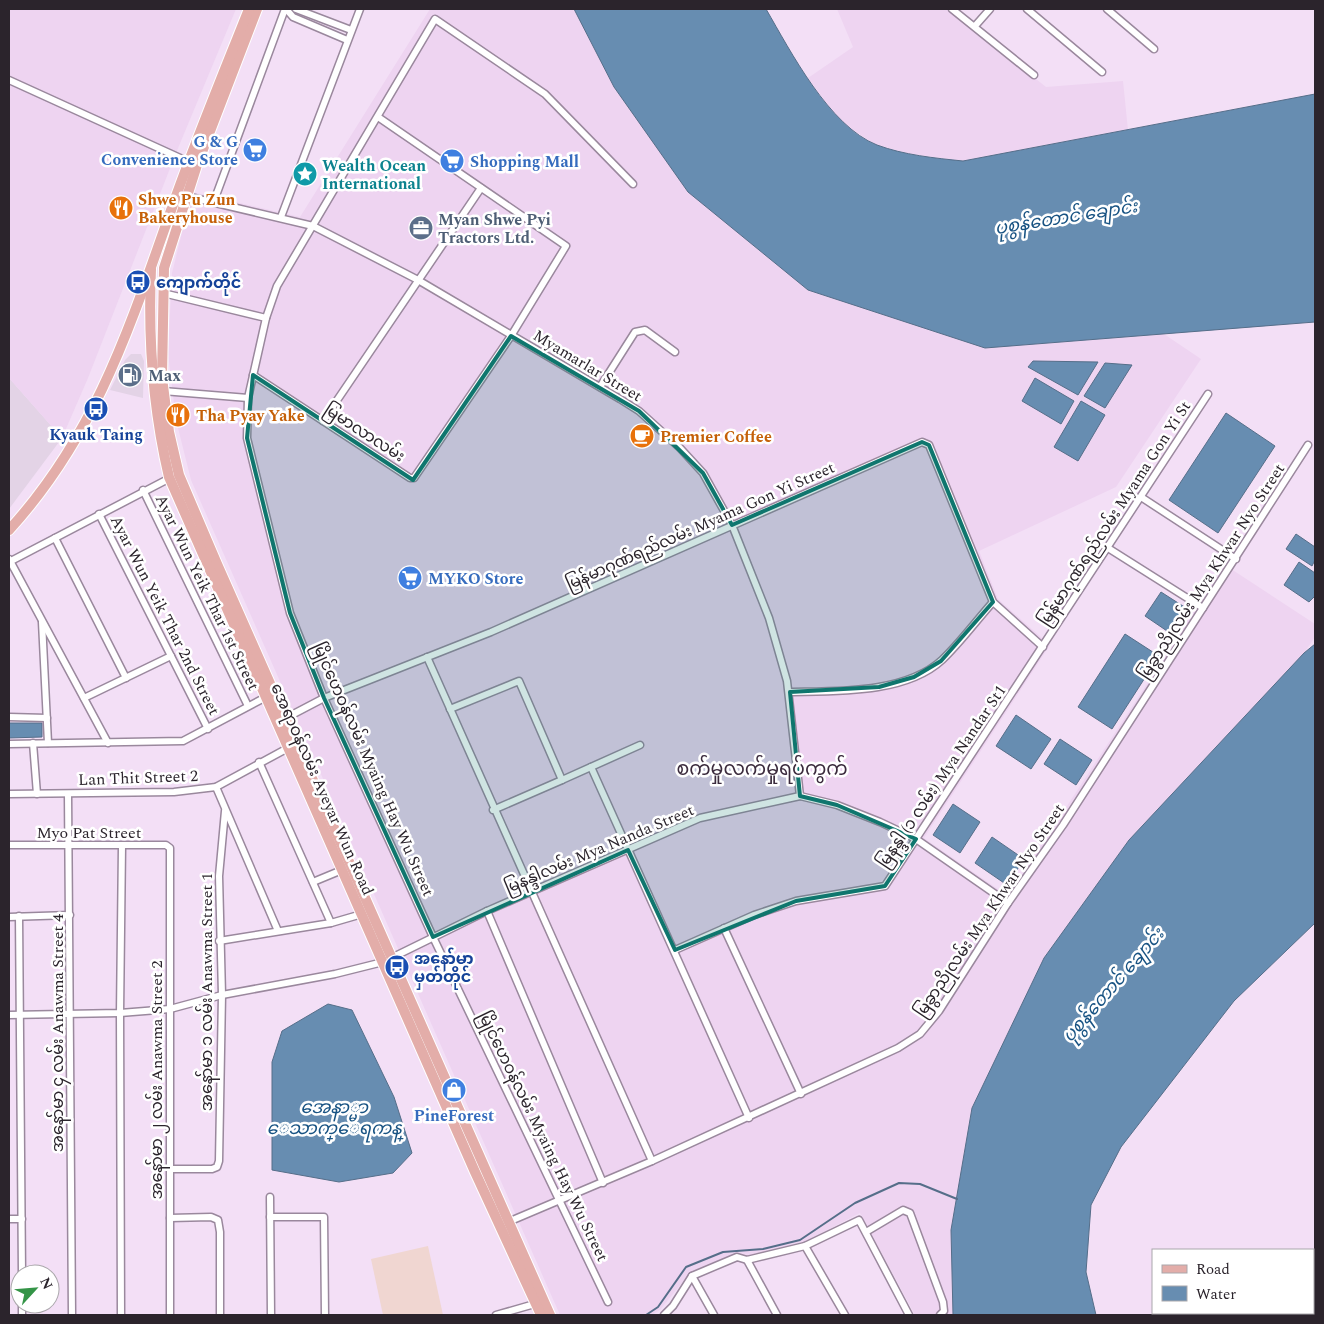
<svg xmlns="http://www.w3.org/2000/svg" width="1324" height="1324" font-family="Spectral,'Noto Sans Myanmar',serif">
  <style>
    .commercial { fill: #e3d3e6 }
    .built { fill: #eed4f1 }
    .education { fill: #f0d6d1 }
    .water { fill: #678db1; stroke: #556e89 }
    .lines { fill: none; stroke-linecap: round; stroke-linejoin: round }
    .stream { stroke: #556e89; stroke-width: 2 }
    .street-casing { stroke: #9a889d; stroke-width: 9 }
    .primary-casing { stroke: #fff; stroke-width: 12 }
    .street { stroke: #fff; stroke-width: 6 }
    .primary { stroke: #e3ada9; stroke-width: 10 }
    .marked { fill: #0f766e; fill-opacity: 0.2; stroke: #0f766e; stroke-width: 4; stroke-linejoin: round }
    .labels { text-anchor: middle; stroke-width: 5; stroke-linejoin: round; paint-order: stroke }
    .shop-label { font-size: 16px; font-weight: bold; fill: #366cbe; stroke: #fff; text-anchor: start }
    .culture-label { font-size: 16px; font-weight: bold; fill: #0d838f; stroke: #fff; text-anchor: start }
    .food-label { font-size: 16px; font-weight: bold; fill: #c56008; stroke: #fff; text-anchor: start }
    .service-label { font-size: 16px; font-weight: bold; fill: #4e5e75; stroke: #fff; text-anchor: start }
    .transit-label { font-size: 16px; font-weight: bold; fill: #164399; stroke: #fff; text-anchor: start }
    .street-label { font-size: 16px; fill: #2b242c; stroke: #fff }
    .water-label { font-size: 18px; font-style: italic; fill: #185383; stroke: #fff }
    .quarter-label { font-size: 19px; fill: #3b2b3d; stroke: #fff }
  </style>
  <rect width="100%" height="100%" fill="#f3dff6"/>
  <g class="commercial">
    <polygon points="131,354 141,354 144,361 143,398 110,390 125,360"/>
    <polygon points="9,378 62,438 9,509"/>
  </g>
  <g class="built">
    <polygon points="9,9 236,9 176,153 88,378 62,438 9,378"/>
    <polygon points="430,9 574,9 614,87 985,348 1164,334 1201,359 1116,487 979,551 998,599 1050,645 924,838 1008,896 1225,565 1315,624 1315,637 1304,653 1129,840 1044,958 972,1108 951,1230 953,1315 915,1315 860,1213 800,1244 753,1256 737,1253 690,1273 660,1310 652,1315 560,1315 191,480 176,420 168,353 172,273 192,192 300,217"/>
    <polygon points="837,9 949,9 1046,87 1123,81 1128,130 963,161 911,154 876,145 839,121 808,78 853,47"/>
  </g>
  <polygon class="education" points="428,1246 443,1315 383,1315 371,1259"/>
  <g class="water">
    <path d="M574,9h192c25,43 63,117 111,136 27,10 57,13 86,16l352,-67v228l-330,26 -177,-58 -120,-98 -74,-105z"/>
    <polygon points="1033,361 1098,362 1078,395 1028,367"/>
    <polygon points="1105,363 1132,365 1105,408 1084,396"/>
    <polygon points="1035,378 1074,401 1061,424 1022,401"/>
    <polygon points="1081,401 1105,415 1078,461 1054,447"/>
    <polygon points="1226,413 1275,446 1218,533 1169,500"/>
    <polygon points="1296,534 1315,547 1315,560 1312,566 1286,549"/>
    <polygon points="1299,562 1315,573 1315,596 1309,602 1284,585"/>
    <polygon points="1161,592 1186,608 1170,633 1145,616"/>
    <polygon points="1125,634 1159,656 1112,729 1078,707"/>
    <polygon points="1315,644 1315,923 1234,1001 1121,1147 1091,1205 1086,1272 1096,1315 953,1315 951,1230 972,1108 1044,958 1129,840 1304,653"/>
    <polygon points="1016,715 1051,739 1031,769 996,746"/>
    <polygon points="9,723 42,723 42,737 9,738"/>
    <polygon points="1060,739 1092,760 1076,785 1044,764"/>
    <polygon points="953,804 980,822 960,853 933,835"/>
    <polygon points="992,837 1024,859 1007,885 975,863"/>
    <polygon points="328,1004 352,1010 394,1097 412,1153 393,1173 339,1182 272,1170 272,1062 282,1031"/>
  </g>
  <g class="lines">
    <polyline class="stream" points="646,1315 658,1307 686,1267 723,1252 763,1249 800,1240 855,1203 899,1183 920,1184 957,1199"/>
    <defs>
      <g id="street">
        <polyline points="286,9 293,17 347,40"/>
        <polyline points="296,9 351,30"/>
        <polyline points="952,9 1034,75"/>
        <polyline points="1027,9 1102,72"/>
        <polyline points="1107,9 1154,49"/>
        <polyline points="975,26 990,9"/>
        <polyline points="9,80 189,162"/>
        <polyline points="186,196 313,226 418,280 620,399 639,411 680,448 703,473 732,525 769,618 787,681 800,796"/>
        <polyline points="214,201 285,9"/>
        <polyline points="281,217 360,9"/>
        <polyline points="163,293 266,318"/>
        <polyline points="253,375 410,478 414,478 511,336 566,246 378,117"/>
        <polyline points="600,387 635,332 645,330 675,352"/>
        <polyline points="163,391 248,398"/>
        <polyline points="323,421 481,188"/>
        <polyline points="143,490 248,706"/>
        <polyline points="1141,497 1236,559"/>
        <polyline points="99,514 208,729"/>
        <polyline points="55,538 126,678"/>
        <polyline points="1108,548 1203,608"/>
        <polyline points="9,559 108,743"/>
        <polyline points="11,561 172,477"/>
        <polyline points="42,622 48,743"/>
        <polyline points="427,657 652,1161"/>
        <path d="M790,692c46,-1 115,2 152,-32 18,-17 34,-39 51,-58"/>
        <polyline points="84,698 171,656"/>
        <polyline points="450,709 519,681 562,780 493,810"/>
        <polyline points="9,717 47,718"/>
        <polyline points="282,720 324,698 491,632 922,442 929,445 993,602 1043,647"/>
        <polyline points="33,743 37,794"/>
        <polyline points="9,744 183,741 268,696"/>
        <polyline points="259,762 331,923"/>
        <polyline points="591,767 749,1118"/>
        <polyline points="562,780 640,745"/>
        <polyline points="216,787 278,931"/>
        <polyline points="9,794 174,792 216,787 288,748"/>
        <polyline points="68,794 72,1315"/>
        <polyline points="9,845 166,845 170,848 170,1315"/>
        <polyline points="313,882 342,870"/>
        <polyline points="487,911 603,1183"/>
        <polyline points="19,916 22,1274"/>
        <polyline points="9,917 70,915"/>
        <polyline points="724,928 801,1094"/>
        <polyline points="219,941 331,923 362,914"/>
        <polyline points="675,950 754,915 796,901 885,886 1208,394"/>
        <polyline points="9,1015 120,1013 170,1009 222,995 335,974 383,962 487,911 700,818 800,796 837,805 880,822 916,839 1008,903"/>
        <polyline points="170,1169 212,1169 217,1167 219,1161 222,995 219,876 225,811"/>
        <polyline points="270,1197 271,1315"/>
        <polyline points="270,1217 324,1217 325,1315"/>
        <polyline points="170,1218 211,1217 218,1220 220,1232 220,1315"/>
        <polyline points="9,1219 22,1219"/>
        <polyline points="508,1222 652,1161 898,1048 920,1034 939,1011 1008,903 1063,825 1308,445"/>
        <polyline points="866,1232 903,1210 910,1213 943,1302 944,1311 940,1315"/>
        <polyline points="805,1246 845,1315"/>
        <polyline points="747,1260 777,1315"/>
        <polyline points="692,1276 714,1315"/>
        <polyline points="608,1302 433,937 324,698 290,613 247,438 248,398 266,318 277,286 435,19 545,94 633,184"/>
        <polyline points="22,1304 22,1315"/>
        <polyline points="121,1315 120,1013 122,846"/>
        <polyline points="496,1315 538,1303"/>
        <polyline points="664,1315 673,1306 692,1276 737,1257 747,1260 805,1246 859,1220 909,1315"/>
      </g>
      <g id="primary">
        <polyline points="257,9 197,165 164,268 162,378 169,432 179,475 217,564 550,1315"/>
        <path d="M151,269c-3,70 2,140 18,208l306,695 66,143"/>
        <path d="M9,530c89,-97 123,-210 166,-331 23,-64 49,-127 74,-190"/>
      </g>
    </defs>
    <use href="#street" class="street-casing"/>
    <use href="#primary" class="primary-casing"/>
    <use href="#street" class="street"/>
    <use href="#primary" class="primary"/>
  </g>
  <path class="marked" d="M511,336l128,75 64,62 29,52 190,-83 7,3 64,157 -52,59 -27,16 -35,10 -89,5 10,104 37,9 79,34 -31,47 -89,15 -121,49 -47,-100 -195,87 -109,-239 -34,-85 -43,-175 6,-63 160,105z"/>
  <defs>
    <symbol id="supermarket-disc" viewBox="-11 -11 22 22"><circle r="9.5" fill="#3f7fe0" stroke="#fff"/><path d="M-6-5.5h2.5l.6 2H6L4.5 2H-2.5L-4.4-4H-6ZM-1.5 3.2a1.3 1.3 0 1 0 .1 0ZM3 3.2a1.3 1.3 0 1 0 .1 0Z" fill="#fff"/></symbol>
    <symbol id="sight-disc" viewBox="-11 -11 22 22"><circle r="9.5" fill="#0f9aa8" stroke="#fff"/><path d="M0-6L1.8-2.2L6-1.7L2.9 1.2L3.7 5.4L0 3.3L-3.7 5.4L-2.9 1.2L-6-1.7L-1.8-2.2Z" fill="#fff"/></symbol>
    <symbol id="restaurant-disc" viewBox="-11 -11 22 22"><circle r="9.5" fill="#e8710a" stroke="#fff"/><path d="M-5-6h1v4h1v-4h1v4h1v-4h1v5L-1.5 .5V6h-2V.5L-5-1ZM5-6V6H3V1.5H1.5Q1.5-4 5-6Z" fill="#fff"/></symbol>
    <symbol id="office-disc" viewBox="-11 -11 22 22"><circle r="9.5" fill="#5c6f8a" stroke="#fff"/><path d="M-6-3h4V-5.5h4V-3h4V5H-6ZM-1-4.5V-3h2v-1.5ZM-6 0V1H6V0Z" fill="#fff"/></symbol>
    <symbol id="bus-disc" viewBox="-11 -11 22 22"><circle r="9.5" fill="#1a4fb4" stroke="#fff"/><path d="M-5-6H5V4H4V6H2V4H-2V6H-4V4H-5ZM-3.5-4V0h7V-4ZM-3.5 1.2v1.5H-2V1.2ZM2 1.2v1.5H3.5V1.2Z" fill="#fff"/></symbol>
    <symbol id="fuel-disc" viewBox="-11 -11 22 22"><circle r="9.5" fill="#5c6f8a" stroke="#fff"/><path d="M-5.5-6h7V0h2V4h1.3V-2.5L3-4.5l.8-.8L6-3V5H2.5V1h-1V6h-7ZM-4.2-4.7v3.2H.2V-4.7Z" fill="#fff"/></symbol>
    <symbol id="cafe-disc" viewBox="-11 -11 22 22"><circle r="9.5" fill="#e8710a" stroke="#fff"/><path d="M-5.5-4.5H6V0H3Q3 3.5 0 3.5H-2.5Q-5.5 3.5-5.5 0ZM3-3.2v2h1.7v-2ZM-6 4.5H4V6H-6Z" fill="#fff"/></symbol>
    <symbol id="shop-disc" viewBox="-11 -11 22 22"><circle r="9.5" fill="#3f7fe0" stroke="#fff"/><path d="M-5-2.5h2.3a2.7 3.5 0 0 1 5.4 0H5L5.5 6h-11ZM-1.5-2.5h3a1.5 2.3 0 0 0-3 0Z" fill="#fff"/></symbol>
  </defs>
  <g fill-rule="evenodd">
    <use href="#supermarket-disc" x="241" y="136" width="28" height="28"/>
    <use href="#supermarket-disc" x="438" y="147" width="28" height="28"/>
    <use href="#sight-disc" x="291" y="160" width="28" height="28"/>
    <use href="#restaurant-disc" x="107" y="194" width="28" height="28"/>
    <use href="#office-disc" x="407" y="214" width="28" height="28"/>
    <use href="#bus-disc" x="124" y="268" width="28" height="28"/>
    <use href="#fuel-disc" x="116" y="361" width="28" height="28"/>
    <use href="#bus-disc" x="82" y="395" width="28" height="28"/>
    <use href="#restaurant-disc" x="164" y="401" width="28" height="28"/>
    <use href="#cafe-disc" x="628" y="422" width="28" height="28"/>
    <use href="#supermarket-disc" x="396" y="564" width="28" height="28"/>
    <use href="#bus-disc" x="383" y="953" width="28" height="28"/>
    <use href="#shop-disc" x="440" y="1076" width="28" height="28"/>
  </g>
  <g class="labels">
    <g class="shop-label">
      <text x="238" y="147" text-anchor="end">G &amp; G<tspan x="238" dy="18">Convenience Store</tspan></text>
      <text x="470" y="167">Shopping Mall</text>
      <text x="428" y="584">MYKO Store</text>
      <text x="454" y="1121" text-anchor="middle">PineForest</text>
    </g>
    <g class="culture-label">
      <text x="322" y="171">Wealth Ocean<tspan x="322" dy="18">International</tspan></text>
    </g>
    <g class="food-label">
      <text x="138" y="205">Shwe Pu Zun<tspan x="138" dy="18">Bakeryhouse</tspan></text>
      <text x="196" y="421">Tha Pyay Yake</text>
      <text x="660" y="442">Premier Coffee</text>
    </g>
    <g class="service-label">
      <text x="438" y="225">Myan Shwe Pyi<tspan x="438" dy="18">Tractors Ltd.</tspan></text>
      <text x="148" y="381">Max</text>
    </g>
    <g class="transit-label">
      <text x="156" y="288">ကျောက်တိုင်</text>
      <text x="96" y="440" text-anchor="middle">Kyauk Taing</text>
      <text x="414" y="964">အနော်မာ<tspan x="414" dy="18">မှတ်တိုင်</tspan></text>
    </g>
    <g class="street-label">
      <text transform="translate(588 365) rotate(31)" y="6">Myamarlar Street</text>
      <text transform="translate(365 432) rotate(33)" y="6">မြမာလာလမ်း</text>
      <text transform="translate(1114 513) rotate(-57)" y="6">မြန်မာဂုဏ်ရည်လမ်း Myama Gon Yi St</text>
      <text transform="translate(700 525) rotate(-24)" y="6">မြန်မာဂုဏ်ရည်လမ်း Myama Gon Yi Street</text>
      <text transform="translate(1211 571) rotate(-57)" y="6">မြခွာညိုလမ်း Mya Khwar Nyo Street</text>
      <text transform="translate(208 592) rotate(64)" y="6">Ayar Wun Yeik Thar 1st Street</text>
      <text transform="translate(166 615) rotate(63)" y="6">Ayar Wun Yeik Thar 2nd Street</text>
      <text transform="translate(374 769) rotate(66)" y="6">မြိုင်ဟေဝန်လမ်း Myaing Hay Wu Street</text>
      <text transform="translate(941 776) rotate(-56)" y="6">မြနန္ဒါ (၁ လမ်း) Mya Nandar St1</text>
      <text transform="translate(138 777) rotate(-2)" y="6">Lan Thit Street 2</text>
      <text transform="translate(323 789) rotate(66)" y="6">အေရာဝန်လမ်း Ayeyar Wun Road</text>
      <text x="89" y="838">Myo Pat Street</text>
      <text transform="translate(599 848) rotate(-23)" y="6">မြနန္ဒါလမ်း Mya Nanda Street</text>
      <text transform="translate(989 910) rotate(-56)" y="6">မြခွာညိုလမ်း Mya Khwar Nyo Street</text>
      <text transform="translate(206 992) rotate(-90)" y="6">အနော်မာ ၁ လမ်း Anawma Street 1</text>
      <text transform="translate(57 1033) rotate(-90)" y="6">အနော်မာ ၄ လမ်း Anawma Street 4</text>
      <text transform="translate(156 1080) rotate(-90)" y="6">အနော်မာ ၂ လမ်း Anawma Street 2</text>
      <text transform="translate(544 1136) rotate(64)" y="6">မြိုင်ဟေဝန်လမ်း Myaing Hay Wu Street</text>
    </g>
    <g class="water-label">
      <text transform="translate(1066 217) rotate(-9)" y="6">ပုစွန်တောင် ချောင်း</text>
      <text transform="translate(1113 985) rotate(-49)" y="6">ပုစွန်တောင် ချောင်း</text>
      <text x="334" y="1113">အေနာ္မာ<tspan x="334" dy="21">ေသာက္ေရကန္</tspan></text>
    </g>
    <g class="quarter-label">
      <text x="762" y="775">စက်မှုလက်မှုရပ်ကွက်</text>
    </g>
  </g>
  <rect width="1324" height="1324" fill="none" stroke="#2b242c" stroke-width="20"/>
  <rect x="1152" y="1249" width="162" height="65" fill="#ffffff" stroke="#aaa7ab"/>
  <rect x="1162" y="1265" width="25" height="8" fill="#e3ada9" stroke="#aaa7ab"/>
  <text x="1196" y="1274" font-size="15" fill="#2b242c">Road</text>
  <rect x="1162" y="1286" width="25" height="15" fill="#678db1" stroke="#aaa7ab"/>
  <text x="1196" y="1299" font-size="15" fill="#2b242c">Water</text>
  <g transform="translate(35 1289) rotate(64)"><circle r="24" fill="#ffffff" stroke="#aaa7ab"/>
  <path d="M0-4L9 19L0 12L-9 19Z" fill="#349447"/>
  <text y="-8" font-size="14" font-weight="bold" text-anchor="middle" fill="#2b242c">N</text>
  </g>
</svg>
